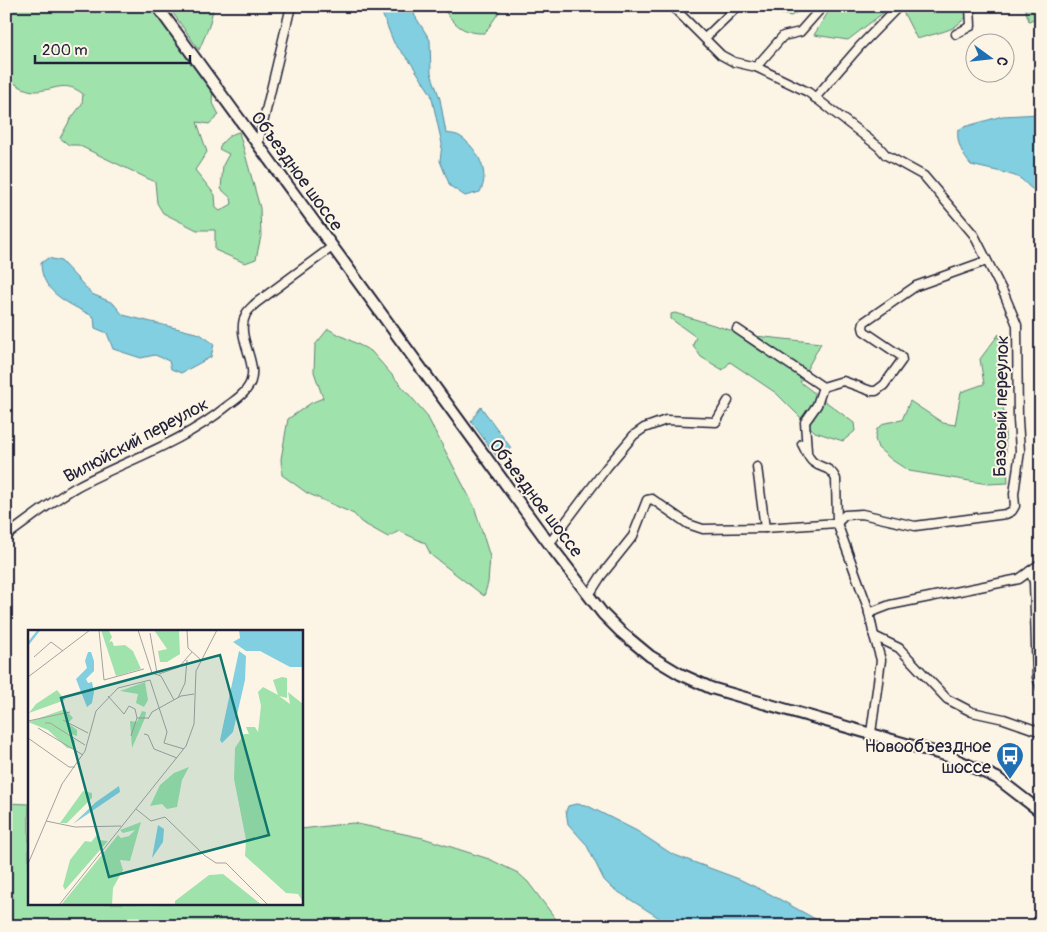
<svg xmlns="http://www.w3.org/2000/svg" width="1047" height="932" font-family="Pangolin,sans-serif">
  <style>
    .green { fill: #a0e2ac; stroke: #618274 }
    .water { fill: #81cfe0; stroke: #5b8a9e }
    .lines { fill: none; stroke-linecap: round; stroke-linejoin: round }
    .minor-casing { stroke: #22223b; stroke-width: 11 }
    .major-casing { stroke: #22223b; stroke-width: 14 }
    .minor { stroke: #fcf5e5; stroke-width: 8 }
    .major { stroke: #fcf5e5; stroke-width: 10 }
    .labels { text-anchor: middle; stroke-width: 4; stroke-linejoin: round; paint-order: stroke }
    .street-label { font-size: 18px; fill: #22223b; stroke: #fcf5e5 }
    .poi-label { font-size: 18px; fill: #22223b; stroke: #fcf5e5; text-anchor: end }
    .inset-river { fill: none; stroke: #81cfe0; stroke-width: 2.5 }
    .inset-road { fill: none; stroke: #a5a1a1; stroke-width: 1 }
    .view { fill: #0f766e; fill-opacity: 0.15; stroke: #0f766e; stroke-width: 2.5 }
    .inset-edge { fill: none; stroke: #22223b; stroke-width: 2.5 }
  </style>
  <rect width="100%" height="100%" fill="#fcf5e5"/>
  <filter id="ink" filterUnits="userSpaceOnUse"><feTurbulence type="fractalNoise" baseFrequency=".02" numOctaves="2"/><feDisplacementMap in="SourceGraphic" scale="10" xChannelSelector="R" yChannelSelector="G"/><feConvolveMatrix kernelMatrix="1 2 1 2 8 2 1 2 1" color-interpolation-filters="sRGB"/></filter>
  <g filter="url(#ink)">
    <g class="green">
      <path d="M6,6h144l63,84 -1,11 7,14 -10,9 -12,-2 10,30 -12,18 20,25 1,13 4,3 12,-7 -1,-6 -10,-9 2,-24 6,-11 -10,-5c2,-8 13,-16 20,-17l21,76 1,28 -5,23 -11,4 -30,-13v-20h-18l-34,-17 -6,-10 -2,-21 -77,-37h-9l-9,-7 10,-18 12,-16 1,-10c-19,-15 -28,-3 -49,-3 -11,-1 -19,-7 -28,-14z"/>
      <polygon points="168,6 214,6 209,26 199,50"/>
      <path d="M441,6h62l-18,27c-24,1 -31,-10 -44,-27z"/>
      <polygon points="755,6 807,6 791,16 757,9"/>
      <polygon points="832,6 892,6 848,40 814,35"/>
      <path d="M900,6h78v2c-10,5 -15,14 -25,20 -11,5 -24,7 -36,11z"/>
      <polygon points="1024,6 1041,6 1041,16 1029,21"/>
      <polygon points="675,313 746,335 821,343 800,382 854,423 855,431 843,441 815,432 776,393 730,362 723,370 701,357 693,345 696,337 671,319 671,314"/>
      <polygon points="328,329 371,351 426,414 474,506 490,557 488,583 484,596 431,555 425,543 399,531 388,537 361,522 354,514 307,493 282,475 281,459 288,419 311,403 323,398 314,372 315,345"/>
      <polygon points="999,334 1008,483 988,484 909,471 892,460 878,448 875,439 877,429 885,423 902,420 910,401 943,423 955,425 961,392 984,384 980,359"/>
      <polygon points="6,803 29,804 29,903 301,903 301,829 353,823 423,838 489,859 518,873 528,882 561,926 6,926"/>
    </g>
    <g class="water">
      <path d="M379,6h33l3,10 15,24 1,33 9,26 6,34c5,1 11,1 15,4 16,11 30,36 19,55l-15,4 -15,-10 -10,-25 2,-17 -11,-50 -20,-31 -17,-20z"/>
      <path d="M1041,114v79c-15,-4 -14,-13 -26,-17 -14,-5 -29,-7 -44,-11 -8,-9 -15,-23 -13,-35l6,-3 38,-11z"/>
      <path d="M48,258l13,3 31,33 21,9 10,12 77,19 14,10 -3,13 -30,16 -10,-4 -2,-8 -14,-6 -14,3 -28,-9 -6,-16 -12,-5 -1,-11c-23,-13 -53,-23 -53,-54z"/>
      <polygon points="481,407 511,448 497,457 471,421"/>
      <polygon points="576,804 586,805 637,831 672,854 739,879 770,894 828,926 672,926 612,888 604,880 586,844 568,824 566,811 568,806"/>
    </g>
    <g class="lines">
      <defs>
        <g id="minor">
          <polyline points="956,34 971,26 970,6"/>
          <polyline points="705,38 738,6"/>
          <polyline points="756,67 783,36 800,32 823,6"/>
          <polyline points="815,98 860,46 899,6"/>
          <polyline points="258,144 291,6"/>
          <polyline points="737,329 823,387 817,405 805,422 807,451"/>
          <polyline points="823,387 843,381 871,391 876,391 884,385 902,360 901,356 864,331 863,327 864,322 916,286 986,261"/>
          <path d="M802,444c3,5 6,14 11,18 10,8 16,3 23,17l1,44 31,85 6,28 7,24 -10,73"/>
          <polyline points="757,467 765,528"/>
          <path d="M6,536c24,-17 47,-36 72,-50 49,-26 104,-43 148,-79 6,-5 15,-10 20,-17 19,-23 -13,-51 0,-76 2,-4 7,-8 10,-11l76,-56"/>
          <polyline points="549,544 607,467 634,435 644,428 666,420 716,422 728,401"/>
          <polyline points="1030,571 1034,582 1037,677 1041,688"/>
          <polyline points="589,595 601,576 633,536 647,500 652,499 688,524 703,529 765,528 837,523 845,515 862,514 915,526 1006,514 1012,511 1015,506 1014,494 1020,451 1018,420 1017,325 1005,296 974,235 924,176 886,155 879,147 808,92 756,67 734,62 721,55 672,6"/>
          <polyline points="869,613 890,605 1019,579 1041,563"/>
          <polyline points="874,636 899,648 947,699 972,712 1004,719 1041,732"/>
        </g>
        <polyline id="major" points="157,6 550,545 603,614 621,632 650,656 680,674 711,688 948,756 997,778 1041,812"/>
      </defs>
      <use href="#minor" class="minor-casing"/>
      <use href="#major" class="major-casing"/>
      <use href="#minor" class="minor"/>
      <use href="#major" class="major"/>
    </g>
  </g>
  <defs>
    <symbol id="bus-pin" viewBox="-11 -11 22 30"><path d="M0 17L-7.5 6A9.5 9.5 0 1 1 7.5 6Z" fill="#1f6fb2" stroke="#fcf5e5"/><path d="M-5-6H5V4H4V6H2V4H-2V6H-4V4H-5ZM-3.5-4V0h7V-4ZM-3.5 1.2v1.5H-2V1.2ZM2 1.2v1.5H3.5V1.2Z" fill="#fff"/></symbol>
  </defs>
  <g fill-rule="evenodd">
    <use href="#bus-pin" x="994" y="740" width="32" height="43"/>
  </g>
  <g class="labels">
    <g class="street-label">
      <text transform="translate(297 171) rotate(54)" y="6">Объездное шоссе</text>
      <text transform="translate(1001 406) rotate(-89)" y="6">Базовый переулок</text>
      <text transform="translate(136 440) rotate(-28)" y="6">Вилюйский переулок</text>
      <text transform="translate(536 498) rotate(53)" y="6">Объездное шоссе</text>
    </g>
    <g class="poi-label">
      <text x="991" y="752">Новообъездное<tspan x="991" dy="21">шоссе</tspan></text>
    </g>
  </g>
  <g transform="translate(28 630)">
    <rect width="275" height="275" fill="#fcf5e5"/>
    <path d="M73,0l8,1 3,6 -3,5 3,-1 2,5 11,-1 8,6 8,18 -25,7zM126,0h25l1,24 -13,8h-7l-2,-11 9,-2zM254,47l5,1v20l-8,-2 11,8 -2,-12 15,12v198l-5,-8 -12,-1 -41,-37 1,-16 -12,-61 1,-31 9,-14h5l-3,-7h9l3,5 3,-26 -3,-14 5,-5 15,8 -5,-15zM117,52l3,18 -4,7 -8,-4 2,-9 -18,-3zM29,60l8,10 -36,13 7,-9zM37,79l8,9 -5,5 9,7v6l-9,-3 7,8 -1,8 -7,-1 -19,-18 -20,-8zM114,81l4,1 -1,6 -13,30 -2,-27 7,1zM161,137l-7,13 -5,27 -10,2 -5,-5 -12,2 10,-21 14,-12zM55,161l9,2v5l-25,25h-7zM113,192l-11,39 -10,-1 3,10 -10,18 -1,17h-51l57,-70 3,3 8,-2 6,-6 -12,3 -3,-3zM70,204v6l10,1 -43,49 -2,-4 7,-26 15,-19 6,1zM195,244l39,31h-87v-4l34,-26z" fill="#a0e2ac"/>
    <path d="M211,0h63l1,37h-13l-30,-16h-14l-13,-9 7,-4zM211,21l7,5 -1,24 -12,52 -11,11 -2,-3zM60,22h3l3,9v10l-8,8 2,4 4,-1 2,10 -2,11 -5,4 -11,-28 11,-11 -2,-7zM91,156l1,6 -47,32 23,-22zM130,195l6,4 -1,13 -11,16z" fill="#81cfe0"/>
    <path class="inset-river" d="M0,14l11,-14"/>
    <path class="inset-road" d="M71,0l5,50 40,-11M110,0l14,43 9,3 13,24M159,0l1,18 13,12M122,3l7,40M6,27l17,-15 12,9M131,44l20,-7 13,-15M0,47l62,-47M80,66l16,18 5,-8 6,3 2,9M150,68l7,-15 2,-23M120,89l4,-7 29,-16 13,-2M35,90l25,13M0,91l42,-9M17,93h5l35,22M10,98l45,27M116,104l4,1 6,14 23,9M103,106l6,-18h11M0,108l41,29h6M108,179l15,12 14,-4 39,38 12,8h10l42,42M18,191l29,6 46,-1M0,234l34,-80 23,-33 11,-40 22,-23 32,-8 17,52 -3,11 20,6M31,275l127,-159 8,-22 2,-53 21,-41"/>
    <path class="view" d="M192,25l49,180 -160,42 -48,-179z"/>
    <rect width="275" height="275" class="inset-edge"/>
  </g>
  <rect width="1047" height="932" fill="none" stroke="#fcf5e5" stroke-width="25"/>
  <rect x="12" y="12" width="1022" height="907" fill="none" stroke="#22223b" stroke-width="2" filter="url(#ink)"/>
  <g transform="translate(990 58) rotate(105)"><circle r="24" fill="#fcf5e5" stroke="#a5a1a1"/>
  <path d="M0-4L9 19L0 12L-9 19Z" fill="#1f6fb2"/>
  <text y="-8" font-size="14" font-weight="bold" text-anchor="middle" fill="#22223b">С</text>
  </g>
  <path d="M35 55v8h155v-8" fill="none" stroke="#22223b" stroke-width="2.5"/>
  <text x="42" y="55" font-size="15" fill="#22223b" stroke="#fcf5e5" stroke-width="4" paint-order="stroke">200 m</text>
</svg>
